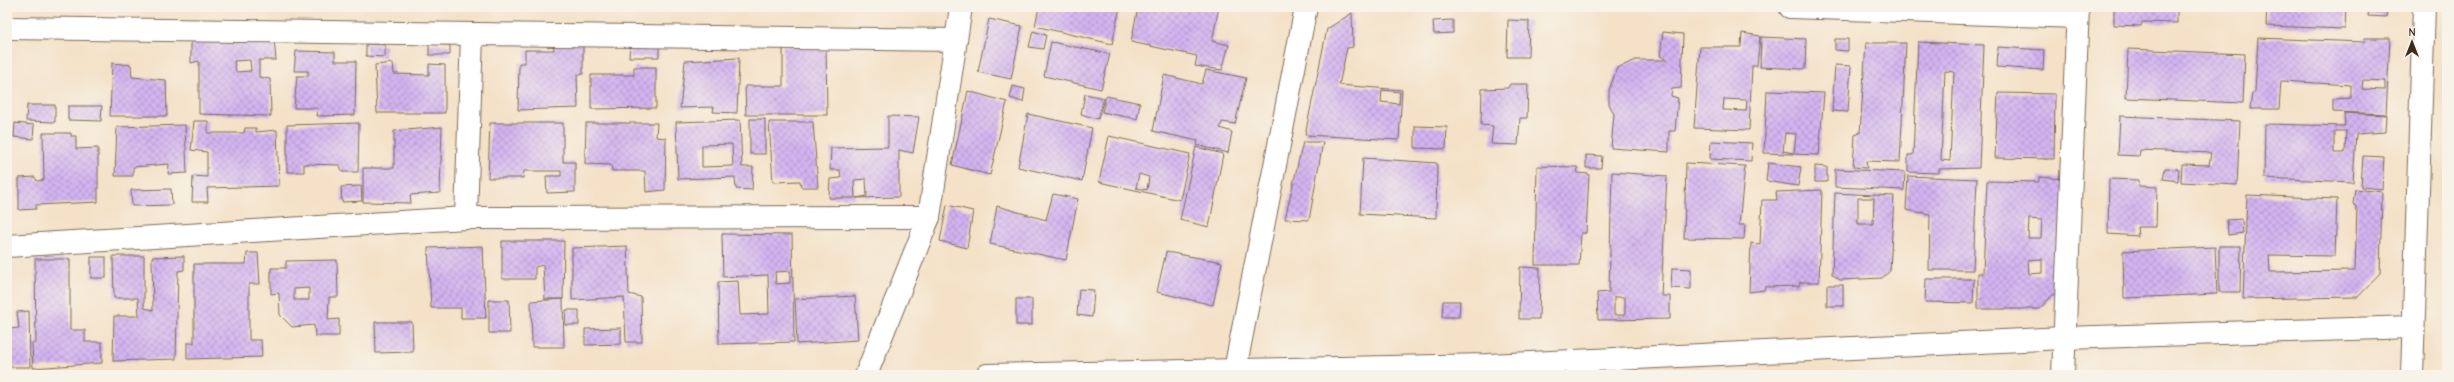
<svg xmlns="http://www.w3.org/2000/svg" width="2454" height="382" font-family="'Comic Neue',sans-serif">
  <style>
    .building { fill: url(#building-cross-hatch); fill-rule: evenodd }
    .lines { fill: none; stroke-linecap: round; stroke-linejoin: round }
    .street-casing { stroke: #7c6a59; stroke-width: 24 }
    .secondary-casing { stroke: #7c6a59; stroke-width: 24 }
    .street { stroke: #fff; stroke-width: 22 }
    .secondary { stroke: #fff; stroke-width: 22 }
  </style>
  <defs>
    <pattern id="building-cross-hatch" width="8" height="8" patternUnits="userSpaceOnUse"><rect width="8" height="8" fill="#d4b5f2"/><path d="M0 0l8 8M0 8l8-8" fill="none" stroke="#ad93c3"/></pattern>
  </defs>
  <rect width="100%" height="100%" fill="#f7f3e8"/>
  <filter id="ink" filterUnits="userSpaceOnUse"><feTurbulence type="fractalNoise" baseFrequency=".025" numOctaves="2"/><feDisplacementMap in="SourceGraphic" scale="8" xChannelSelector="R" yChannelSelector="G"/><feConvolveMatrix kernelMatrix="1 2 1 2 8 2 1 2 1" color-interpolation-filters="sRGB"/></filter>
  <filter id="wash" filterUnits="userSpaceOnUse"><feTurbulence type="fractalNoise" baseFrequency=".012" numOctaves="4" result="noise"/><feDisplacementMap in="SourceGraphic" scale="16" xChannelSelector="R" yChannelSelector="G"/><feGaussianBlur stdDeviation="0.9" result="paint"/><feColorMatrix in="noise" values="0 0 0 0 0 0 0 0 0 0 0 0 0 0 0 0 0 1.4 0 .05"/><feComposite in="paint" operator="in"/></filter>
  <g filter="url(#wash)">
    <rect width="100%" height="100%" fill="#f4e1c7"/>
    <g id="blocks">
      <g class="building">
        <polygon points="1039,7 1120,7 1112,44 1035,26"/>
        <polygon points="1138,7 1219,7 1212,41 1229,45 1222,70 1195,66 1197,56 1131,42"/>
        <polygon points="2114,7 2177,7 2177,23 2142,22 2141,26 2114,25"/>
        <polygon points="2267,7 2346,7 2345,29 2266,26"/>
        <polygon points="2369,7 2387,7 2386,17 2368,16"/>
        <path d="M1352,13l1,34 -6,1 -8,37 63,5 -3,50 -94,-5 22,-106zM1382,90l18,2 -1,12 -18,-2z"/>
        <polygon points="989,19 1022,26 1011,79 978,72"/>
        <polygon points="1453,20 1453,33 1434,34 1433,21"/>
        <polygon points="1508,20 1529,21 1528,57 1507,57"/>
        <polygon points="1033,31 1046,35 1043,49 1029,47"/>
        <polygon points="1663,32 1683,34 1681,88 1672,89 1671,96 1678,98 1675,131 1669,131 1669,152 1611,148 1614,114 1609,104 1609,90 1617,68 1636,60 1667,60 1660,56"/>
        <path d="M1742,33l18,3 -3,30h-5l-3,64 -55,-2 6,-81h41zM1724,99l23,1 -1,11 -23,-1z"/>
        <polygon points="1761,37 1806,39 1805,69 1760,67"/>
        <path d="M2258,38l106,4 1,-4h25l-4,76 -53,-2v-13l18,-1v-13l-70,-4 -2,28h-29l2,-16 3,-1zM2363,80l22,1v9l-23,-1z"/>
        <polygon points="1835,39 1848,39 1848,51 1835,50"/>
        <path d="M191,40h83l2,20h-17v17l11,2 1,37 -72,-2v-53l-8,2zM250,60l1,11 -15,1 -2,-11z"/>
        <polygon points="553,41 583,42 583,74 577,75 578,108 518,110 519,63 525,63 525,50 554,50"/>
        <polygon points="630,42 659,43 659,57 629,57"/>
        <polygon points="1051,42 1110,54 1101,89 1044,76"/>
        <path d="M1918,42l66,3 -5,123 -40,1v4l-31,-1v-17h5zM1945,71l9,1 -4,89 -9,-1z"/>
        <polygon points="1866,43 1906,43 1900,162 1866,161 1867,168 1853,167 1855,135 1860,133"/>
        <polygon points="366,44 385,45 385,57 366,56"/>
        <polygon points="429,44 450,45 450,55 429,55"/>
        <polygon points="826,45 827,115 746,115 745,86 783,86 783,46"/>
        <polygon points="1998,47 2044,50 2043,70 1997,67"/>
        <polygon points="2128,49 2245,54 2243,103 2126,98"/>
        <polygon points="296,51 335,52 335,61 356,61 355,115 317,116 318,108 294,108 297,76 308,76 308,71 294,71"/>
        <polygon points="739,58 737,113 713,112 714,107 680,108 685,61"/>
        <polygon points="112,63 131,65 132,77 166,80 167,116 110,116"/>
        <polygon points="393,63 394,74 429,75 429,64 445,65 445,113 377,113 375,65"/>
        <polygon points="1835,65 1851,66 1848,112 1832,111"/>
        <polygon points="634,67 656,67 656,108 591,109 591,75 634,75"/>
        <polygon points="1206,70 1246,78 1235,124 1222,122 1220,128 1232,132 1228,153 1197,145 1198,141 1153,131 1164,75 1202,84"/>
        <polygon points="1510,84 1528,84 1527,118 1520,118 1518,145 1491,144 1493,126 1481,125 1482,89 1508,88"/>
        <polygon points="1013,86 1025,89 1023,102 1010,98"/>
        <polygon points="968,91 1007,102 990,175 952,165"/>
        <path d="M1767,91l57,2 -5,62 -55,-2zM1785,133l11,1 -2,19 -11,-2z"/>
        <polygon points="1998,93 2055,94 2054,159 1995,158"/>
        <polygon points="1085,94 1104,98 1098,119 1081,114"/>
        <polygon points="1106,96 1140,103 1137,119 1102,112"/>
        <polygon points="27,105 55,105 55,122 26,121"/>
        <polygon points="68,106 102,106 101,121 68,120"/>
        <path d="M2344,113l42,2 -1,17 -29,2 -3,48 -89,-4 1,-54 80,2zM2334,131h12l-1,22h-11z"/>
        <polygon points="1028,114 1092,128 1082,181 1018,167"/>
        <polygon points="888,116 919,117 913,153 899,150 899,197 856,198 867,196 866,179 854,180 855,198 829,198 830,179 841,178 840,170 830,170 831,148 888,147"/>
        <polygon points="2120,116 2240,121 2237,185 2181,182 2182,164 2209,165 2211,153 2140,150 2139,156 2118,155"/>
        <rect x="750" y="119" width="15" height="35"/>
        <path d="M740,120l2,47h11l-1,23 -16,-1 -1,-12 -57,2 -2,-57zM732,144l1,22 -31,1v-22z"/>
        <polygon points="194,121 208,121 208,133 244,133 245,128 256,128 256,132 277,130 279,186 207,188 208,202 192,202 193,176 207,177 207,152 191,150"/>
        <polygon points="769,122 813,122 818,187 801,187 800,181 773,182"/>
        <polygon points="15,123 34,125 33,139 14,137"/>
        <polygon points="359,123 358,172 342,172 340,165 304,164 304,172 287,172 287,125"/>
        <polygon points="490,123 563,123 563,162 575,162 575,192 547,193 546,176 561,176 561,171 524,171 523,178 488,178"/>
        <polygon points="586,123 657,123 656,137 666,138 665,190 646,192 645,171 612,171 611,165 585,164"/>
        <polygon points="185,125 187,173 168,174 169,164 133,167 133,176 115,176 117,127"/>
        <polygon points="1415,126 1447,127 1446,149 1415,148"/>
        <polygon points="442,127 440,193 410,195 411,203 363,202 363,168 394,168 394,131"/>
        <polygon points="43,133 71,133 71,136 76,136 76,149 98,148 98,202 36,205 36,209 19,210 19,178 35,177 37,181 44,180"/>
        <path d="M1109,136l81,18 -10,46 -81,-18zM1139,174l10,3 -2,13 -11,-2z"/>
        <polygon points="1711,141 1752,143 1751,161 1710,159"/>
        <polygon points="1303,142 1323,142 1309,220 1285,219"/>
        <polygon points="1196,147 1223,154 1209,227 1180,220"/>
        <polygon points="1586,155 1602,156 1601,168 1586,168"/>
        <polygon points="2363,156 2384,157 2382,189 2361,187"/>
        <polygon points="1363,158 1437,163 1436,218 1360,214"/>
        <polygon points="1686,163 1745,166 1739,225 1745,225 1744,239 1684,238"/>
        <polygon points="1768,163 1801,167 1798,186 1766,181"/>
        <polygon points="1537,166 1577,167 1578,173 1589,174 1586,233 1581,233 1579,265 1535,265"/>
        <polygon points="1815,166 1827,167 1827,182 1815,182"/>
        <polygon points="2165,168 2179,169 2178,181 2163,179"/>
        <polygon points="1835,169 1905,172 1904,190 1835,187"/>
        <path d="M1612,172l55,4 -6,120h9v23l-72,1 -1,-27 12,-1zM1614,297h11v18h-11z"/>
        <polygon points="1908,176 1977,179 1973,270 1929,270 1930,214 1906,210"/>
        <path d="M2039,177l25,2 -6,110 -18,20h-62v-36h5l4,-92 52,1zM2029,219l13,1 -1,18h-13zM2042,259v14l-13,1 -1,-14z"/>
        <polygon points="2109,179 2139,180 2139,186 2157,187 2156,227 2137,227 2138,236 2108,234"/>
        <polygon points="361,186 362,201 342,202 341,187"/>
        <polygon points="171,189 172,205 132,206 131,190"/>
        <polygon points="2355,189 2382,192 2380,274 2358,297 2243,299 2247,195 2337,199 2335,256 2269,255 2270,272 2355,271 2357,206 2353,204"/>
        <polygon points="1822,190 1819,282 1800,282 1799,286 1765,287 1764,290 1749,292 1751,243 1760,244 1762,200 1777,200 1776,192"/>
        <path d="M1835,193l59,3 -4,75 -8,7 -42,2 -8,-6zM1858,198h16l-1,26h-15z"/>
        <polygon points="1053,194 1078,199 1066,260 990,244 997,206 1046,220"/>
        <polygon points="947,205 973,211 967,248 940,241"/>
        <polygon points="2242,219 2243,233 2228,235 2227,220"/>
        <path d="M722,234l70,1 2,107 -75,2 -1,-62 20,-1 2,34 29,-1 -1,-39 -45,2zM790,271v12l-14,1 -1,-12z"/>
        <polygon points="502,241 564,241 563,299 545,299 543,265 535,267 535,279 502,279"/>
        <polygon points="483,246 486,318 461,318 461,308 431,308 428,248"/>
        <polygon points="627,246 629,294 641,297 642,342 626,342 624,297 572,300 572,248"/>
        <polygon points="2219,246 2241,246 2240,292 2219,292"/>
        <polygon points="2215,247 2217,294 2124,298 2123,251"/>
        <polygon points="1166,252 1222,262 1213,305 1157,292"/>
        <polygon points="247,253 258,253 260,284 249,284 249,340 261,340 262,357 187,359 187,343 194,343 194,264 246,264"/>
        <polygon points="113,256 144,256 144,308 153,310 152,257 184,256 184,270 178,271 176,359 113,361 114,316 139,316 138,298 114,298"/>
        <rect x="91" y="257" width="15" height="21"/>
        <polygon points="35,259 70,259 70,330 85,330 85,342 102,342 102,363 33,368 32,343 36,343"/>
        <path d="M337,260l1,37h-9l-1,23 11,-1v17h-24l-1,-11 -22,2 -12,-12 -1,-22 -8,1v-26h15v-7zM309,288v12h-15v-11z"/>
        <polygon points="1520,267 1540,268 1539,319 1519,319"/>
        <polygon points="1672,268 1691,269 1691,289 1671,288"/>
        <polygon points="1926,279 1974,279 1973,303 1925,302"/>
        <rect x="1827" y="285" width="16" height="21"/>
        <polygon points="1079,289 1094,290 1092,317 1077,315"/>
        <polygon points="855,296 858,340 797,344 795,299"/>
        <polygon points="563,299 564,347 532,347 531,301"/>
        <rect x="1016" y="299" width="16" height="26"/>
        <polygon points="489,300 509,300 510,333 489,333"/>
        <polygon points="1443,301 1460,301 1459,317 1442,317"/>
        <polygon points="566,310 579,310 579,325 565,325"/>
        <polygon points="29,311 30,367 7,367 7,329 19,328 17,312"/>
        <polygon points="375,322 412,322 413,352 376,353"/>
        <polygon points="621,328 621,344 585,345 585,329"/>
      </g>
    </g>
  </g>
  <g filter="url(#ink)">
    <use href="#blocks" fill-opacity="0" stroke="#7c6a59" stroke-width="1"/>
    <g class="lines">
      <defs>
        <g id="street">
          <polyline points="1790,7 2077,17"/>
          <polyline points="7,28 955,40"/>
          <polyline points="466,218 929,217"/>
          <polyline points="7,246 466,218 472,34"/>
          <polyline points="866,375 929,217 961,7"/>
          <polyline points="987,375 1488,365 2064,338 2412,327"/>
          <polyline points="2063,375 2078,7"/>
          <polyline points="2412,375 2424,7"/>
        </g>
        <polyline id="secondary" points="1234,375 1306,7"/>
      </defs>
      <use href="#street" class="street-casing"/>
      <use href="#secondary" class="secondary-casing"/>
      <use href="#street" class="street"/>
      <use href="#secondary" class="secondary"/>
    </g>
  </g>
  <rect width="2454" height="382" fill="none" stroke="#f7f3e8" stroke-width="24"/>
  <g transform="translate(2412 42)" stroke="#f7f3e8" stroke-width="3" paint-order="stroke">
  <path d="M0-3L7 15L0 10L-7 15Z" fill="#3b2a1e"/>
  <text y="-6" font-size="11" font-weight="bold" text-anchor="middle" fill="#3b2a1e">N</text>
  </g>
</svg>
